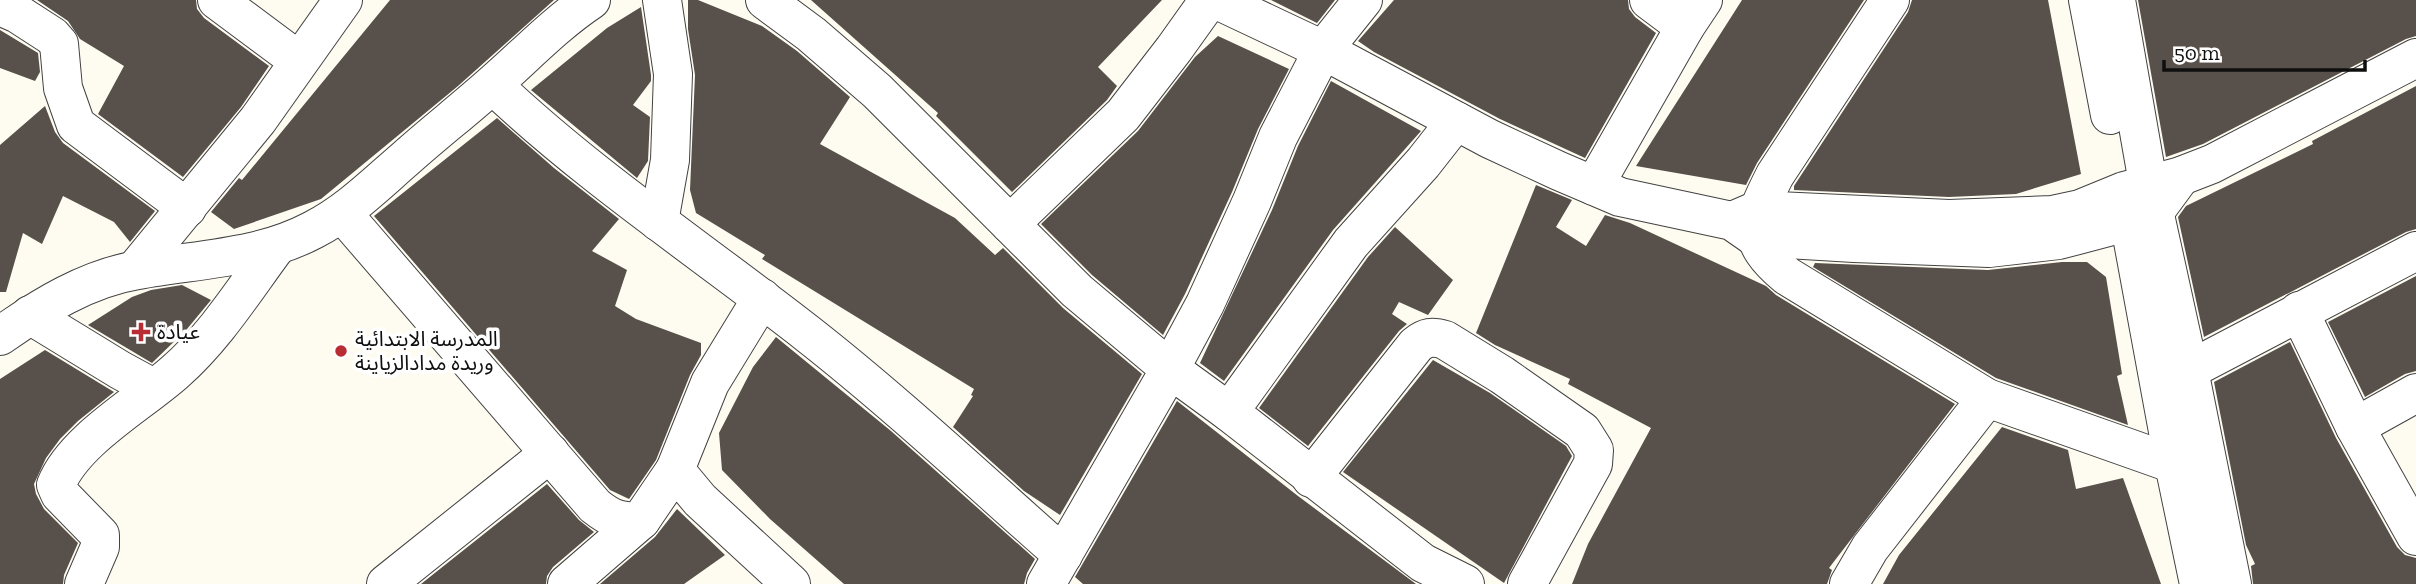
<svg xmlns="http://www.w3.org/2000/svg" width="2416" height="584" font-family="'Zilla Slab','Noto Sans Arabic',serif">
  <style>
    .building { fill: #57504b }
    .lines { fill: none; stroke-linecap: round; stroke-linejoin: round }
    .minor-casing { stroke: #424242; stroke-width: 40 }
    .minor { stroke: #fff; stroke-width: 38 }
    .poi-dot { fill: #b82d33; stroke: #fff; stroke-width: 2.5 }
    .labels { text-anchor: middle; stroke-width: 7; stroke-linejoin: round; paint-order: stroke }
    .poi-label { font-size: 21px; fill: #0f0f0f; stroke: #fff; text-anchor: start }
  </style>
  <rect width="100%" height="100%" fill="#fefcf1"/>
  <g class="building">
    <polygon points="37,0 196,0 197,9 204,18 269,66 241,107 183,177 98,114 124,66 80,39 68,21"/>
    <polygon points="390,0 554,0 458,86 321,199 234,229 211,212 239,178 242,180"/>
    <polygon points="688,0 698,0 762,26 797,51 850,97 820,144 955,218 995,255 1003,248 1063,308 1142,374 1060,515 1024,491 953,427 973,396 971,395 974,389 762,259 765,255 696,213 690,190 695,75 688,29"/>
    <polygon points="811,0 1162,0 1098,67 1117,86 1107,100 1012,192 936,116 938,113"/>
    <polygon points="1271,0 1335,0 1317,23"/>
    <polygon points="1394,0 1628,0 1629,9 1635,17 1656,33 1585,158 1500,119 1374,52 1358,41"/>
    <polygon points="1742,0 1864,0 1757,163 1746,185 1636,166"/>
    <polygon points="1912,0 2048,0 2081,174 2016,194 1949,197 1794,190 1794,186 1908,12"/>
    <polygon points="2138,0 2416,0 2416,36 2406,39 2203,144 2166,157"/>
    <polygon points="641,7 651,75 651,81 633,105 650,117 648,161 637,178 531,90 607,28"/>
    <polygon points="0,30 38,53 40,72 35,81 0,68"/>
    <polygon points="1218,36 1289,69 1258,129 1232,192 1185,294 1163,335 1092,275 1041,224 1138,131 1195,57"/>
    <polygon points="1331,81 1421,131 1333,230 1224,381 1200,363 1272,210 1298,146"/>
    <polygon points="2416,86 2416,229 2406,232 2204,337 2178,217 2186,206 2313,144 2312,141"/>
    <polygon points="45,106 55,132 63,143 155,211 130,242 114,222 63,196 42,244 23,233 6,292 0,292 0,145"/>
    <polygon points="497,118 554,168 619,219 592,251 627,270 615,306 636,319 701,343 701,355 690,375 656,460 629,499 610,490 374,216"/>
    <polygon points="1536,185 1572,200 1556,227 1586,246 1605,215 1630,223 1766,286 1776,295 1955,404 1829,568 1832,570 1827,584 1572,584 1588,544 1651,428 1568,384 1570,379 1495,345 1476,333"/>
    <polygon points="1395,227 1453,280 1428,315 1399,302 1392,314 1407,324 1399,331 1308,446 1259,408 1368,257"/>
    <polygon points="2062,262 2087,262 2106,277 2122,374 2117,376 2128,425 1996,378 1813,267 1815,263 1988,270"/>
    <polygon points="2416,276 2416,371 2405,374 2365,397 2328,322"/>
    <polygon points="182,285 211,300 187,329 152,363 88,325 132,297 151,290"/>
    <polygon points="776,337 891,431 1035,559 1027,573 1024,584 844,584 770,519 722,470 719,433 753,367"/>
    <polygon points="2290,342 2336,438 2397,547 2405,555 2416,558 2416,584 2253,584 2251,566 2255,564 2246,545 2214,382"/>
    <polygon points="45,350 114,392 78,421 60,439 46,458 34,484 36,494 44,509 78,543 64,575 63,584 0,584 0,379"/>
    <polygon points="1433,360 1490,393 1566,446 1572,456 1504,583 1343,472"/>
    <polygon points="1177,401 1298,496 1416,584 1083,584 1075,577"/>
    <polygon points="2002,427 2068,450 2076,489 2123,478 2161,584 1883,584 1899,555"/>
    <polygon points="547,484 579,520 594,532 553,567 547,576 546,584 421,584"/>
    <polygon points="677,509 725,555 684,584 600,584 655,537"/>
  </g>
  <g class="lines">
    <defs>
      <g id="minor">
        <polyline points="217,0 299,61"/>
        <polyline points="765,0 811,34 877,91 1077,291 1170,369 1046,584"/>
        <polyline points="1217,0 1323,50 1490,139 1559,171 1620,197 1732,221 1755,237 1854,243 1989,248 2059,240 2131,221 2156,210 2181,176"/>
        <polyline points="1649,0 1685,27"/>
        <path d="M1890,0l-115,175c-24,47 -31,65 12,101l200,122 187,66"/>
        <polyline points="2088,0 2110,115"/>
        <polyline points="2116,0 2148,183 2189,370 2232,584"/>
        <polyline points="0,6 18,14 52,36 59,44 63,88 76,125 187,208"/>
        <path d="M493,85c97,92 209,166 315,249 88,69 171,147 255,221"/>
        <polyline points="1456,121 1423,163 1351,243 1229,412 1423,563 1465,584"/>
        <polyline points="1594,186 1685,27 1703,0"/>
        <polyline points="2125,198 2174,464 2199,584"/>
        <path d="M343,214l252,292c15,12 27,18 46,14l34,-50 25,30 91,84"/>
        <polyline points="1737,219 1758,210 1949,219 2052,215 2080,209 2124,191 2181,176 2212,164 2416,58"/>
        <polyline points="659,222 670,160 673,74 662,0"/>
        <polyline points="1010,224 1123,115 1174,49 1209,0"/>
        <polyline points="135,270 258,120 343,0"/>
        <polyline points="2299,311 2355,427 2416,536"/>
        <polyline points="30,315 120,370 153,388"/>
        <path d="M0,336c41,-29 88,-58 138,-66 60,-11 120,-11 175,-40 35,-18 62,-45 92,-71 29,-26 60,-50 89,-76 32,-28 61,-59 97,-83"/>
        <polyline points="2189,370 2416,251"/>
        <polyline points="1229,412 1170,369 1205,304 1252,201 1278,137 1323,50 1363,0"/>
        <polyline points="2355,427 2416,393"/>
        <polyline points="675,470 710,383 762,298"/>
        <path d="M1311,478l105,-133c10,-8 16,-9 29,-5l57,35 80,56 12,19 -1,14 -66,120"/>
        <path d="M84,584l16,-37v-12l-40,-41 -4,-9c18,-45 83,-81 119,-113 40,-35 69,-82 101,-125"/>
        <polyline points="386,584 550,453"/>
        <polyline points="567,584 641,520"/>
        <polyline points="1849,584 1870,548 1987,398"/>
      </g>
    </defs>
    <use href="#minor" class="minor-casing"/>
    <use href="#minor" class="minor"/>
  </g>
  <g class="poi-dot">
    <path d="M137.5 321.5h7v7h7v7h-7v7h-7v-7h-7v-7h7z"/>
    <circle cx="341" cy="351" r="7"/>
  </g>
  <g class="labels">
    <g class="poi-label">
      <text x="157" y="339">عيادة</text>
      <text x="355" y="346">المدرسة الابتدائية<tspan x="355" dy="24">وريدة مدادالزياينة</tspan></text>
    </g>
  </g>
  <path d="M2164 60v10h201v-10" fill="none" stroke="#0f0f0f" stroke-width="3.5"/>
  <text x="2174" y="60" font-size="21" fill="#0f0f0f" stroke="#ffffff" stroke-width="5" paint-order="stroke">50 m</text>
</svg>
